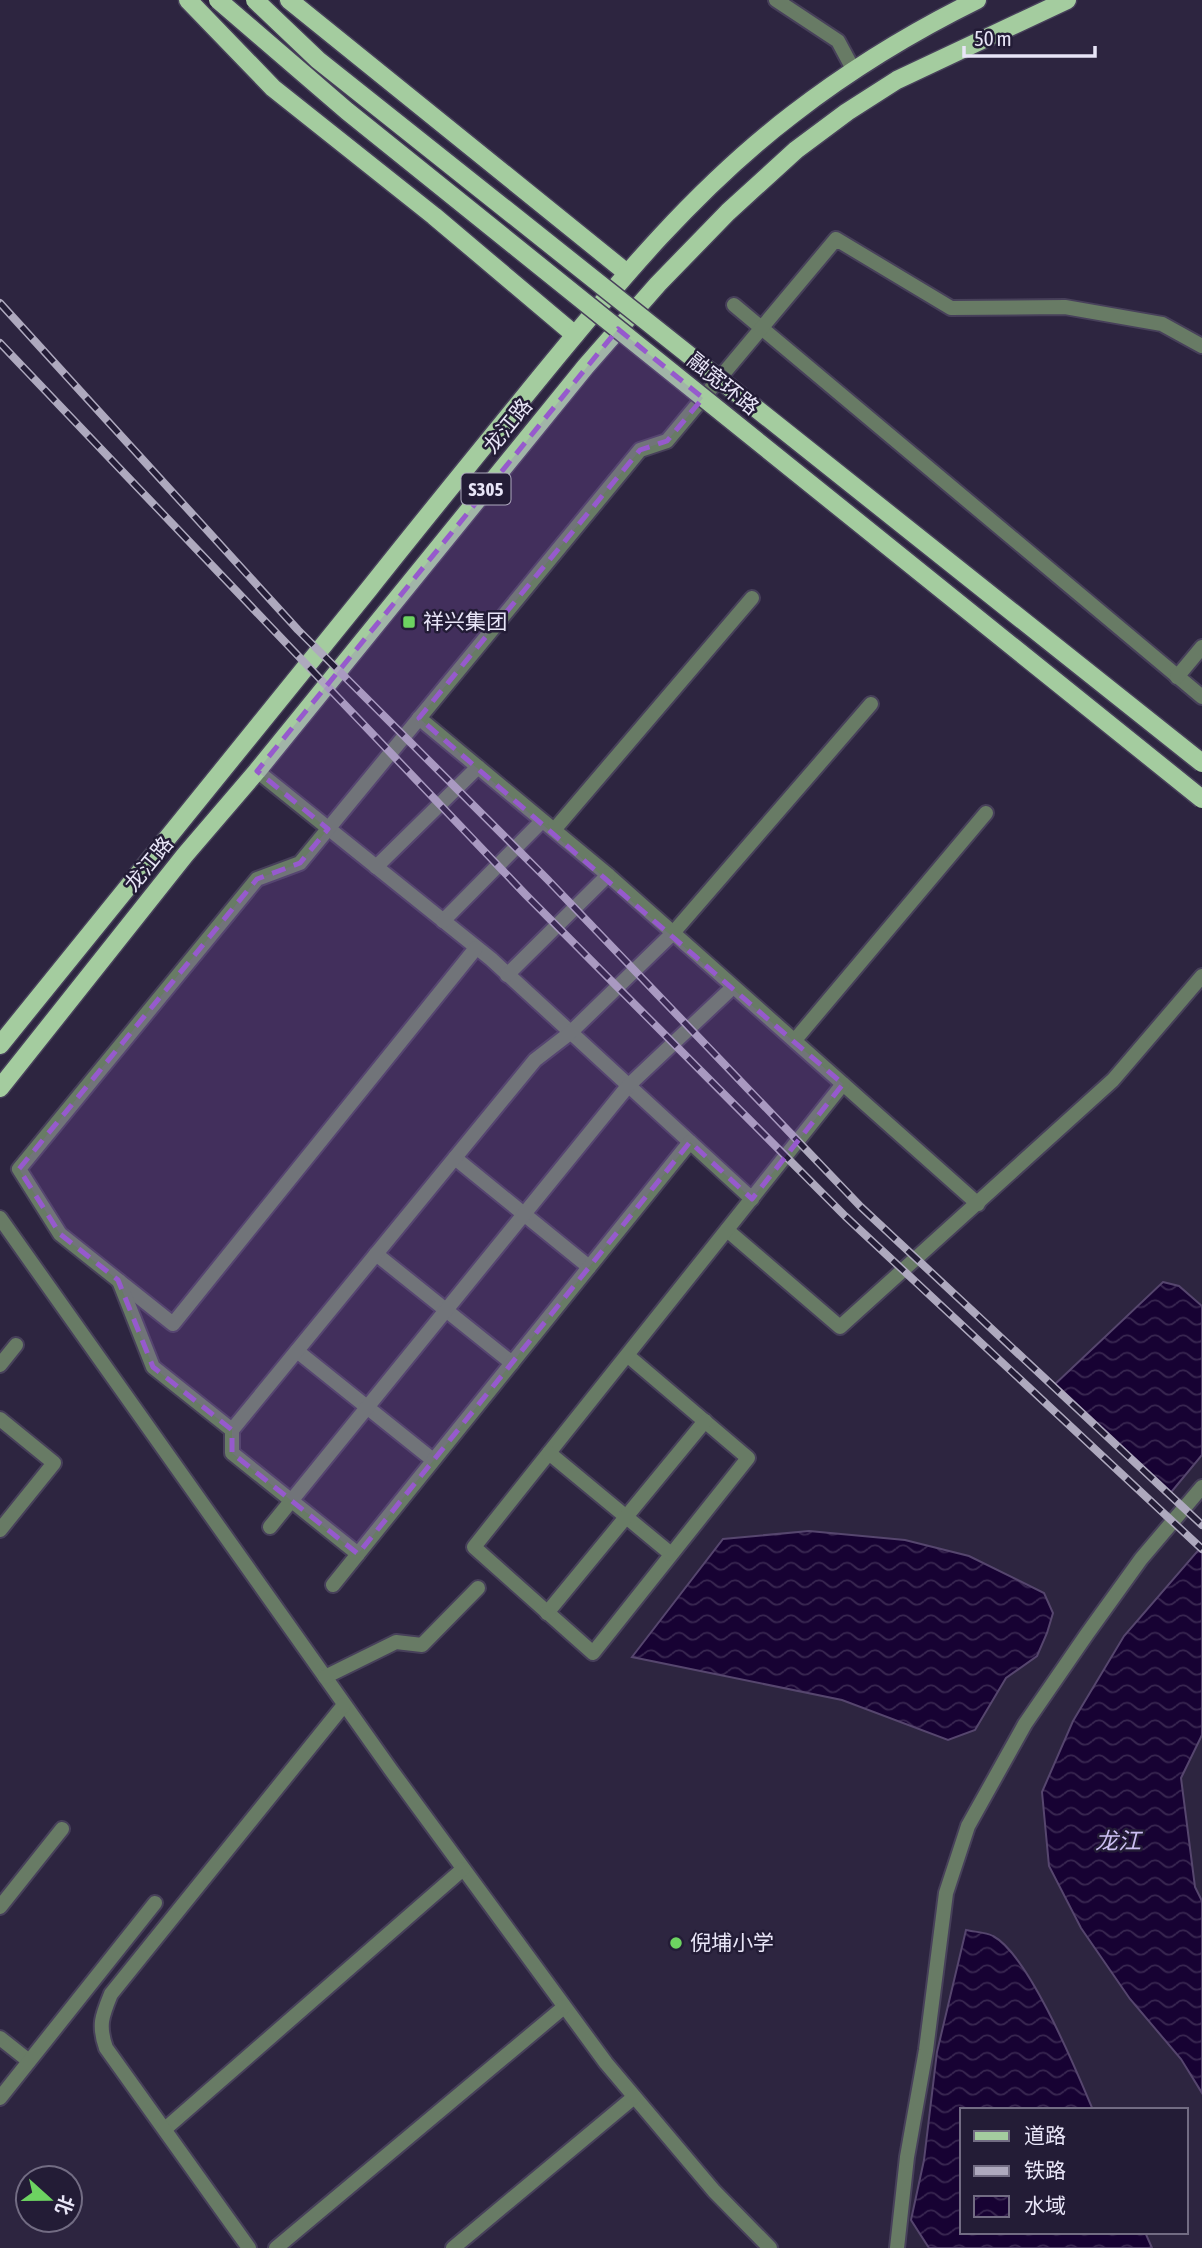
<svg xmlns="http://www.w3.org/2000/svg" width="1202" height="2248" font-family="'Asap Condensed','Noto Sans SC',sans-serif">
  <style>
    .water { fill: url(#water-waves); stroke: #56466e; stroke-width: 2 }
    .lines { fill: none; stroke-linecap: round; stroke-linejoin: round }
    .street-casing { stroke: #47405a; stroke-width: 18 }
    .primary-casing { stroke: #47405a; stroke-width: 21 }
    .street { stroke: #687b65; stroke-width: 14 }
    .primary { stroke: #a4cc9f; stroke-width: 18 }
    .rail-casing { stroke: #aea9be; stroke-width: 8 }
    .rail { stroke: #231c36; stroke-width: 5; stroke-dasharray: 16; stroke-linecap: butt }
    .primary-bridge-casing { stroke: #47405a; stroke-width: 21; stroke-linecap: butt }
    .primary-bridge { stroke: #a4cc9f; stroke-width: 18 }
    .marked { fill: #965acd; fill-opacity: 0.2; stroke: #965acd; stroke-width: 5; stroke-dasharray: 14 9; stroke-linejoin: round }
    .poi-dot { fill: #6dd361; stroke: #231c36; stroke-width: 2.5 }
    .labels { text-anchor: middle; stroke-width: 5; stroke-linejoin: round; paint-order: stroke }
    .shield { fill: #231c36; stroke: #ada9bd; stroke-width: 2 }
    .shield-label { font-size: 19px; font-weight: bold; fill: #e8e5f7 }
    .street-label { font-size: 21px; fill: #e8e5f7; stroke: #231c36 }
    .poi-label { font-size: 21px; fill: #e8e5f7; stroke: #231c36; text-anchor: start }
    .water-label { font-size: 23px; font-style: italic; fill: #ccbff2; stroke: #231c36 }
  </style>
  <defs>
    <pattern id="water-waves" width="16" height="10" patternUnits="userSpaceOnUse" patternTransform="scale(1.75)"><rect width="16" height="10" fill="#170233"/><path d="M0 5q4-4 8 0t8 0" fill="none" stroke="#392751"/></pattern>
  </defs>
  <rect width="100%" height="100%" fill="#2d2540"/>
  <g class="water">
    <polygon points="1163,1282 1179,1286 1202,1306 1202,1455 1168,1496 1053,1386"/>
    <polygon points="809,1531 905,1540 969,1556 1044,1593 1053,1613 1047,1633 1037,1656 1006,1678 975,1730 948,1740 842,1700 632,1657 723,1539"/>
    <polygon points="1202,1546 1202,1735 1181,1778 1195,1887 1202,1901 1202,2093 1181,2059 1130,1999 1081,1928 1049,1866 1042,1792 1073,1721 1124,1636"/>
    <path d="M966,1930c8,2 20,2 27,6 36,19 83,134 100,174h-131v122h183l7,16h-223l-18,-28 13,-60 13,-108z"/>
  </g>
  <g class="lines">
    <defs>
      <g id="street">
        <polyline points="776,0 838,41 853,69"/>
        <polyline points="734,305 1202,697"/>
        <polyline points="1177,677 1202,647"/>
        <polyline points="419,718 608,875 978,1204"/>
        <polyline points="257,771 491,959 752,1199"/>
        <polyline points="554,830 752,598"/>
        <polyline points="376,867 478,767"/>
        <polyline points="443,921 542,821"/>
        <polyline points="476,948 173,1324 60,1234 19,1169 257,879 300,863 640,450 667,441 836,239 951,308 1065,307 1162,324 1202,346"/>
        <polyline points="507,975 608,875"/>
        <polyline points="795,1040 986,813"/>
        <polyline points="455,1158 589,1267"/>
        <polyline points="0,1218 391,1770 606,2063 714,2191 770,2248"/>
        <polyline points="727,1230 840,1327 1113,1080 1202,976"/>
        <polyline points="376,1254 512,1363"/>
        <polyline points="119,1281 153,1367 232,1430 232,1453 358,1554"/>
        <polyline points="297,1351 433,1460"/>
        <polyline points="627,1355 748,1458 593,1653 474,1547 843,1084"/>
        <polyline points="0,1365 16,1345"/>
        <polyline points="0,1419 54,1463 0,1530"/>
        <polyline points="232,1430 535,1060 570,1033 673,933 871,704"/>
        <polyline points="549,1453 671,1554"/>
        <polyline points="270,1527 628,1086 733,987"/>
        <polyline points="333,1585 690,1142"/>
        <polyline points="547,1613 705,1421"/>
        <polyline points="325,1677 396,1642 422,1645 478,1588"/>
        <polyline points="0,1907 62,1829"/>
        <polyline points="0,2038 29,2061"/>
        <polyline points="0,2098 155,1903"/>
        <polyline points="165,2129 463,1869"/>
        <path d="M249,2248l-143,-200c-8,-23 -4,-32 5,-54l233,-289"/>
        <polyline points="276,2248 564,2007"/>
        <polyline points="453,2248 634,2097"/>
        <polyline points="897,2248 907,2157 926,2050 946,1893 968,1826 1025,1724 1087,1634 1141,1559 1202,1487"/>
      </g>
      <g id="primary">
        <polyline points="188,0 273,88 434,216 575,335"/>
        <polyline points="289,0 627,273"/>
        <path d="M0,1045c124,-151 247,-303 369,-456 57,-72 115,-143 173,-214 77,-94 154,-187 251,-261 57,-44 119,-82 184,-114"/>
        <polyline points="0,1088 185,855 257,771 586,366 658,284 728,212 796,150 847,112 897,80 1067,0"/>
      </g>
    </defs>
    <use href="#street" class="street-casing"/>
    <use href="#primary" class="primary-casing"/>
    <use href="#street" class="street"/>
    <use href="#primary" class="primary"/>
    <defs>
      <g id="rail">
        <polyline points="0,303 298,630 547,879 861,1207 1202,1525"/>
        <polyline points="0,343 526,895 845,1216 1202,1549"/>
      </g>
    </defs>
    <use href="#rail" class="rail-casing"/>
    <use href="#rail" class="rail"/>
    <defs>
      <g id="primary-bridge">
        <polyline points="218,0 347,111 1202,799"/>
        <polyline points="255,0 318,60 1202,763"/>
      </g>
    </defs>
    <use href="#primary-bridge" class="primary-bridge-casing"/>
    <use href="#primary-bridge" class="primary-bridge"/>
  </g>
  <path class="marked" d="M618,329l85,69 -36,43 -27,9 -221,268 424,366 -91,115 -62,-57 -332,412 -126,-101v-23l-79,-63 -35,-87 -58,-46 -41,-65 238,-290 43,-16 28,-34 -71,-58z"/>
  <g class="poi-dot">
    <rect x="402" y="615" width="14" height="14" rx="3.5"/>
    <circle cx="676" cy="1943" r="7"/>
  </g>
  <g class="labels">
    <rect class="shield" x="461.5" y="473.5" width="49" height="31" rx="5"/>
    <g class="shield-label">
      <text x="486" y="496">S305</text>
    </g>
    <g class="street-label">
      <text transform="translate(723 384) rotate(39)" y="7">融宽环路</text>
      <text transform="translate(508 426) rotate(-51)" y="7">龙江路</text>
      <text transform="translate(149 864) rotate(-51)" y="7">龙江路</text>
    </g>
    <g class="poi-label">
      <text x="423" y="629">祥兴集团</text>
      <text x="690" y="1950">倪埔小学</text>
    </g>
    <g class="water-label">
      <text x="1118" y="1849">龙江</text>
    </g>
  </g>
  <rect x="960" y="2108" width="228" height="126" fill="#231c36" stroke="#726c83" stroke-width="2"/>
  <rect x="974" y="2131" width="35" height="10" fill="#a4cc9f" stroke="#726c83" stroke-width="2"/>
  <text x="1024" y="2143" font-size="21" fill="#e8e5f7">道路</text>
  <rect x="974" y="2166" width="35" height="10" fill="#aea9be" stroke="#726c83" stroke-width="2"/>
  <text x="1024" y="2178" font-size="21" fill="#e8e5f7">铁路</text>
  <rect x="974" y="2196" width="35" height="21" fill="url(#water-waves)" stroke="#726c83" stroke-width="2"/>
  <text x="1024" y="2213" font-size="21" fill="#e8e5f7">水域</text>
  <g transform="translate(49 2199) rotate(111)"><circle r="33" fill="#231c36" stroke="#726c83" stroke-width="2"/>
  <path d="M0-5L12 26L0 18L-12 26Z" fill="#6dd361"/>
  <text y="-10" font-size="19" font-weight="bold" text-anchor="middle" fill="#e8e5f7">北</text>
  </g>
  <path d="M964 46v10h131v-10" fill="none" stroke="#e8e5f7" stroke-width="3.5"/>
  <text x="974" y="46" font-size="21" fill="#e8e5f7" stroke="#231c36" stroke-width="5" paint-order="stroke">50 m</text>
</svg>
